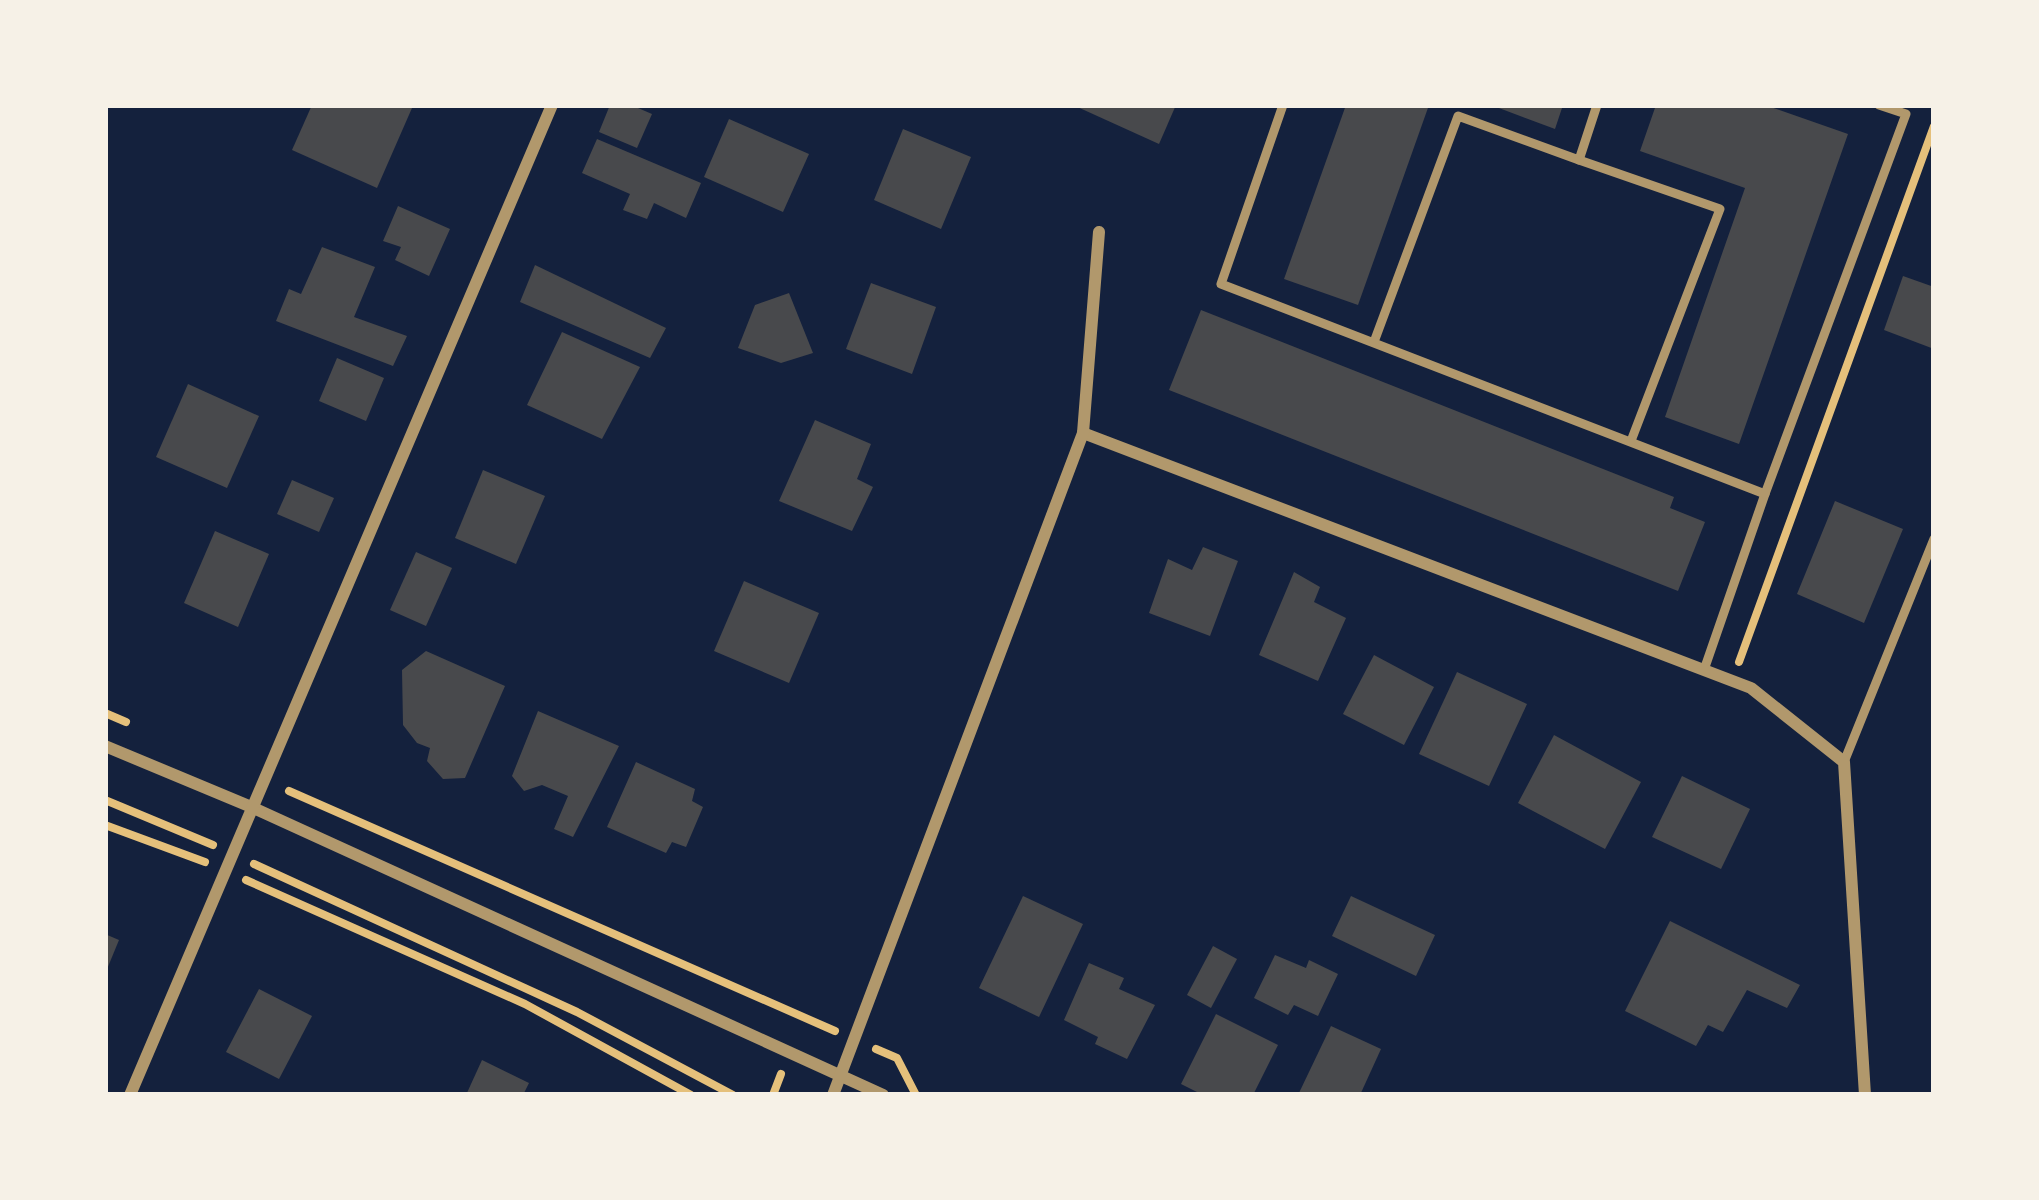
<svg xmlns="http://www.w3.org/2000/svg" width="2039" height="1200" font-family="'DejaVu Sans',sans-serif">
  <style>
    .building { fill: #48494c }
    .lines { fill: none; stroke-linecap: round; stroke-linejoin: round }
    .path { stroke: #e5c07b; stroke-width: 8 }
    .service { stroke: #b1986c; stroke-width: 9 }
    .minor { stroke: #b1986c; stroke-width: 12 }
  </style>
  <rect width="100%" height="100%" fill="#14213d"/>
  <g class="building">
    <polygon points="312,105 412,108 377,188 292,150"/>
    <polygon points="610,105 631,105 652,114 637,148 599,132"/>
    <polygon points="1073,105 1176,105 1159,144"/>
    <polygon points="1346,105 1429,105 1358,305 1284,279"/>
    <polygon points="1491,105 1563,105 1555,129"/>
    <polygon points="1656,105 1765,105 1848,134 1739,444 1665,417 1745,188 1640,151"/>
    <polygon points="729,119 809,154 783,212 704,177"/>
    <polygon points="903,129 971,157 941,229 874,200"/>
    <polygon points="597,139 701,183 686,218 654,203 647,219 623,210 630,194 582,173"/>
    <polygon points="398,206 450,229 429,276 395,260 401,247 383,241"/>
    <polygon points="322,247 375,267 354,317 407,336 393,366 276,321 289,289 301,294"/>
    <polygon points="535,265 666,328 650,358 520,302"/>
    <polygon points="1903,276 1934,287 1934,349 1884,330"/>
    <polygon points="871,283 936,307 912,374 846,349"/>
    <polygon points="789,293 813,353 781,363 738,348 755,305"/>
    <polygon points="1201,310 1674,497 1670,508 1705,522 1678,591 1169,390"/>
    <polygon points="562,332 640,367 602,439 527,405"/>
    <polygon points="337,358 384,378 366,421 319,401"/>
    <polygon points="188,384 259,416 227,488 156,457"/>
    <polygon points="815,420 871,444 857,479 873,487 852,531 779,501"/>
    <polygon points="483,470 545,496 516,564 455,538"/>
    <polygon points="292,480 334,498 319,532 277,514"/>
    <polygon points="1835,501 1903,529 1864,623 1797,594"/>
    <polygon points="215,531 269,554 238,627 184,603"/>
    <polygon points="1203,547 1238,561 1210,636 1149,613 1168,559 1192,570"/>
    <polygon points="416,552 452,568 426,626 390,610"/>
    <polygon points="1294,572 1320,587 1314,602 1346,618 1318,681 1259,655"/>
    <polygon points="744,581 819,613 789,683 714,651"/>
    <polygon points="426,651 505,686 465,778 443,779 427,761 430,748 417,743 403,725 402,670"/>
    <polygon points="1374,655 1434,687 1404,745 1343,714"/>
    <polygon points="1457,672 1527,704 1489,786 1419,754"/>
    <polygon points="538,711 619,746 573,837 554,829 568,796 542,785 524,791 512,776"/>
    <polygon points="1554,735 1641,782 1605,849 1518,803"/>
    <polygon points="636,762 695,789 692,801 703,807 686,847 672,842 666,853 607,827"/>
    <polygon points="1682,776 1750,809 1721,869 1652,837"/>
    <polygon points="1023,896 1083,924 1039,1017 979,988"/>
    <polygon points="1351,896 1435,935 1416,976 1332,936"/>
    <polygon points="1670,921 1800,985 1787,1008 1747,990 1723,1032 1708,1025 1696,1046 1625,1011"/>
    <polygon points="105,934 119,940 105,974"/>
    <polygon points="1213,946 1237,959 1211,1008 1187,995"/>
    <polygon points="1275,955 1306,968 1309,960 1338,974 1318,1016 1294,1005 1288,1015 1254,998"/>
    <polygon points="1089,963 1124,978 1119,989 1155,1005 1127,1059 1095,1044 1098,1037 1064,1020"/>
    <polygon points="259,989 312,1016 279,1079 226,1052"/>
    <polygon points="1216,1014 1278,1045 1253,1095 1203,1095 1181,1084"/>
    <polygon points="1331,1026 1381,1049 1360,1095 1298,1095"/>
    <polygon points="482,1060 529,1083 523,1095 466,1095"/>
  </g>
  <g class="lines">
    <g class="path">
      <polyline points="1739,662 1934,126"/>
      <polyline points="105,713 126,722"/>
      <polyline points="289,791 835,1031"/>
      <polyline points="105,800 213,845"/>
      <polyline points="105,825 205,862"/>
      <polyline points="254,864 577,1012 733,1095"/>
      <polyline points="246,880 525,1004 691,1095"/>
      <polyline points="876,1049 897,1058 916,1095"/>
      <polyline points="773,1095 781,1074"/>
    </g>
    <g class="service">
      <polyline points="1283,105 1221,284 1765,494 1704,670"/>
      <polyline points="1579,160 1720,209 1631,441"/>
      <polyline points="1374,342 1458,116 1579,160 1597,105"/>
      <polyline points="1765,494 1906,114 1879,105"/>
      <polyline points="1844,762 1934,539"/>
    </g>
    <g class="minor">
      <polyline points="1083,433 1751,688 1844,762 1865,1095"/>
      <polyline points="105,746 249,806 883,1095"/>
      <polyline points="130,1095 552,105"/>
      <polyline points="833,1095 1083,433 1099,232"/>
    </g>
  </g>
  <rect width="2039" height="1200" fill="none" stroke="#f6f1e7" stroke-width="216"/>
</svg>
